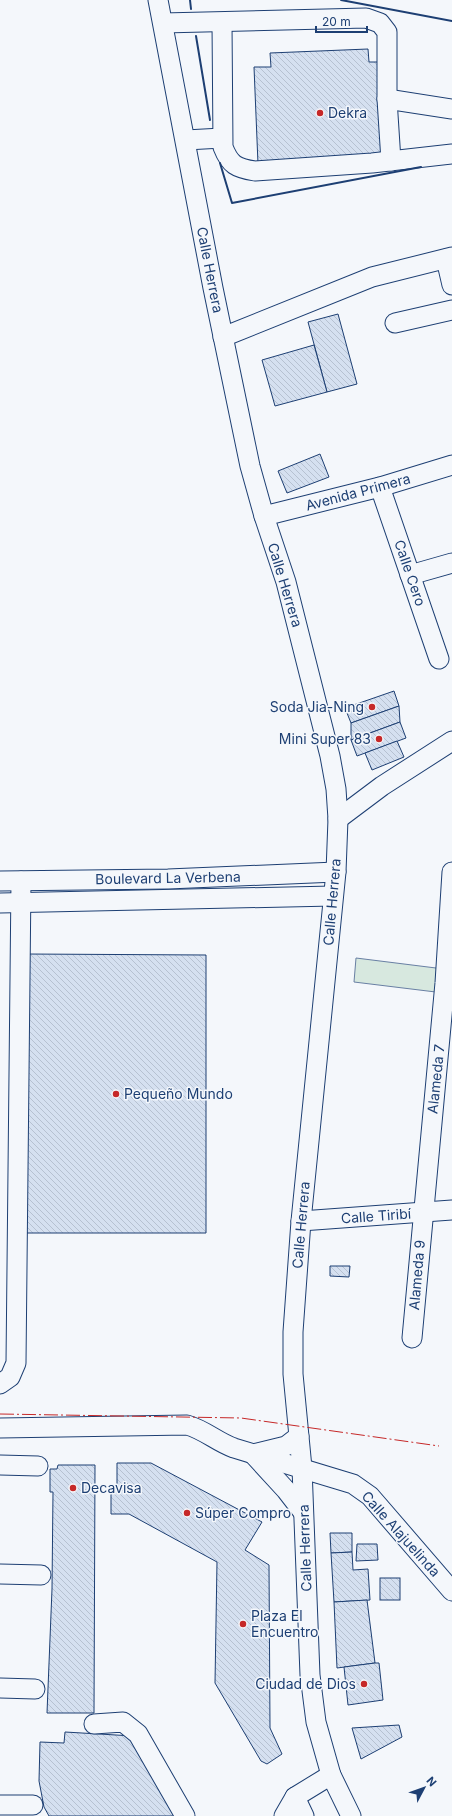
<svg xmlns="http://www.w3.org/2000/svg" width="452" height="1816" font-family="Inter,sans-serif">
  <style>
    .green { fill: #d7e8df; stroke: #687fa3 }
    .building { fill: url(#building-back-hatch); stroke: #1d3f73 }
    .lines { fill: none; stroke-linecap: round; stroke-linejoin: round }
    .minor-casing { stroke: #1d3f73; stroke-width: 21 }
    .minor { stroke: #f4f7fb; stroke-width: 19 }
    .wall { stroke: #1d3f73; stroke-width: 2 }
    .power { stroke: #c62828; stroke-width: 1; stroke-dasharray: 14 3 2 3; stroke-linecap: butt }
    .poi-dot { fill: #c62828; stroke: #f4f7fb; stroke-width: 1.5 }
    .labels { text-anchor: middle; stroke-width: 3; stroke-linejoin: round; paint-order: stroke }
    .poi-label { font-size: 14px; fill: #1d3f73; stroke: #f4f7fb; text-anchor: start }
    .street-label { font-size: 14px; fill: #1d3f73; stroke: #f4f7fb }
  </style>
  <defs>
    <pattern id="building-back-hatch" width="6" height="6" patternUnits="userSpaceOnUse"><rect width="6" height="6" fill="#d5e0f0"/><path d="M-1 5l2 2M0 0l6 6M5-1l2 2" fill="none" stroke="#b6c1d1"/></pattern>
  </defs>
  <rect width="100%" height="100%" fill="#f4f7fb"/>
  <polygon class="green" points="356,958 452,970 452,994 354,982"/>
  <g class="building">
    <polygon points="368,49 369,62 381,62 385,159 258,164 254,67 271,67 270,53"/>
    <polygon points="338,314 357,384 327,392 308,322"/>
    <polygon points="314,345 327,392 275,406 262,360"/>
    <polygon points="320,454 329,477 287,493 278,471"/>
    <polygon points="394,691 399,706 351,723 345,708"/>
    <polygon points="399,706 400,722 351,740 351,723"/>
    <polygon points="400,722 406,738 357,756 351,740"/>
    <polygon points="397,741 404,757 372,770 365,753"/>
    <polygon points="26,954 206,955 206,1233 26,1233"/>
    <polygon points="330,1266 350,1266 349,1277 330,1276"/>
    <polygon points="117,1463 151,1463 262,1522 245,1550 269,1565 270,1728 282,1754 267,1764 261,1761 215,1683 217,1562 129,1514 111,1514 111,1487 117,1488"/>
    <polygon points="58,1465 95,1465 94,1713 47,1713 52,1589 53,1492 50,1492 50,1469 57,1469"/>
    <polygon points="330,1533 352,1533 352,1552 331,1553"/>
    <polygon points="357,1544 377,1544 378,1560 356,1561"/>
    <polygon points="352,1552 353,1570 368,1569 370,1600 334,1602 331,1553"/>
    <rect x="380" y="1578" width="20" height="22"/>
    <polygon points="367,1600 375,1663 337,1668 334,1602"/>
    <polygon points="375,1663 379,1663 383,1700 348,1705 344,1667"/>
    <polygon points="399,1725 402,1737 361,1759 352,1728"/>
    <polygon points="65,1732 133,1736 178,1816 49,1816 44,1807 39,1781 40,1742 64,1743"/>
  </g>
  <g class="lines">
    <defs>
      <g id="minor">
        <polyline points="158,0 213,288 250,466 264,516 286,582 330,756 336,789 338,819 336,872 301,1221 293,1332 293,1374 302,1468 310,1675 316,1722 331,1775 351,1816"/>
        <polyline points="163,23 366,18 380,23 387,32 387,99 391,161"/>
        <path d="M222,23l1,124c7,18 13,21 32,24l117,-8 80,-9"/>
        <polyline points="387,99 452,109"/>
        <polyline points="186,140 222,138"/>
        <polyline points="446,259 452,285"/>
        <polyline points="395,323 452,310"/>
        <polyline points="223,337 372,277 452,257"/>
        <polyline points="380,487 439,659"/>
        <polyline points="264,516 380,487 452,465"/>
        <polyline points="410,575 452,563"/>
        <polyline points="338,819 382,786 452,741"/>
        <polyline points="0,881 168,879 336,872"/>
        <polyline points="0,903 333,896"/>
        <polyline points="301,1221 452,1210"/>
        <polyline points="412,1338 445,983 452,872"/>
        <polyline points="0,1384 10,1377 16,1363 21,881"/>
        <path d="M0,1428l187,-3c18,5 30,17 47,23l119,36 17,12 82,95"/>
        <polyline points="299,1436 286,1446 253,1454 286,1490 303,1512"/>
        <polyline points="0,1465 38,1466"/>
        <polyline points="0,1574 41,1575"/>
        <polyline points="0,1688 35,1689"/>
        <polyline points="94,1724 123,1722 138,1734 185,1816"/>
        <polyline points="295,1797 304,1816"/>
        <polyline points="0,1805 33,1805"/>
        <polyline points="284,1816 295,1797 331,1775"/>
      </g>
    </defs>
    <use href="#minor" class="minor-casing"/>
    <use href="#minor" class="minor"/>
    <g class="wall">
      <polyline points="190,0 191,9"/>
      <polyline points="341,0 452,21"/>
      <polyline points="196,36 210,120"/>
      <polyline points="220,163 232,203 421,167"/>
    </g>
    <polyline class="power" points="0,1414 241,1418 439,1446"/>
  </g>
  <g class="poi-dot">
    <circle cx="320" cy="113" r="4"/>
    <circle cx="372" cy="707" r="4"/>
    <circle cx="379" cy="739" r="4"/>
    <circle cx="116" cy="1094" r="4"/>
    <circle cx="73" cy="1488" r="4"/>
    <circle cx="187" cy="1513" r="4"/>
    <circle cx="243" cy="1624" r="4"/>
    <circle cx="364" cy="1684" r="4"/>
  </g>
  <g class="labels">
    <g class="poi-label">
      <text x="328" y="118">Dekra</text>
      <text x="364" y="712" text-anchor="end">Soda Jia-Ning</text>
      <text x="371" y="744" text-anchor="end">Mini Super 83</text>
      <text x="124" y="1099">Pequeño Mundo</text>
      <text x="81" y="1493">Decavisa</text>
      <text x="195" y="1518">Súper Compro</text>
      <text x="251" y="1621">Plaza El<tspan x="251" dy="16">Encuentro</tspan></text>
      <text x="356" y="1689" text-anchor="end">Ciudad de Dios</text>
    </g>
    <g class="street-label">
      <text transform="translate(210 270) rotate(79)" y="5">Calle Herrera</text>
      <text transform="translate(358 492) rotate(-15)" y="5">Avenida Primera</text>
      <text transform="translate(410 573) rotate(71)" y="5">Calle Cero</text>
      <text transform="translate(285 585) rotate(73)" y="5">Calle Herrera</text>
      <text transform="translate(168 878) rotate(-1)" y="5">Boulevard La Verbena</text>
      <text transform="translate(332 902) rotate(-85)" y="5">Calle Herrera</text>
      <text transform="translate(436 1079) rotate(-84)" y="5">Alameda 7</text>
      <text transform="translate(376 1216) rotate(-4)" y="5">Calle Tiribí</text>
      <text transform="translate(301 1225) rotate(-85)" y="5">Calle Herrera</text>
      <text transform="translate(417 1275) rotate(-85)" y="5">Alameda 9</text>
      <text transform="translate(401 1534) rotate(48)" y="5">Calle Alajuelinda</text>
      <text transform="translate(305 1548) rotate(-92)" y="5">Calle Herrera</text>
    </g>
  </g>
  <g transform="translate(424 1788) rotate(49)" stroke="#f4f7fb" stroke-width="3" paint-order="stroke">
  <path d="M0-3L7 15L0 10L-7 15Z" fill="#1d3f73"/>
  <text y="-6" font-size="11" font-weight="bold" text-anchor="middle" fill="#1d3f73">N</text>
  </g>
  <path d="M316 26v6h51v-6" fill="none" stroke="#1d3f73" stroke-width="2"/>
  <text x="322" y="26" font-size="12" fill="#1d3f73" stroke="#f4f7fb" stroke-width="3" paint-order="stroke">20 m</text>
</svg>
